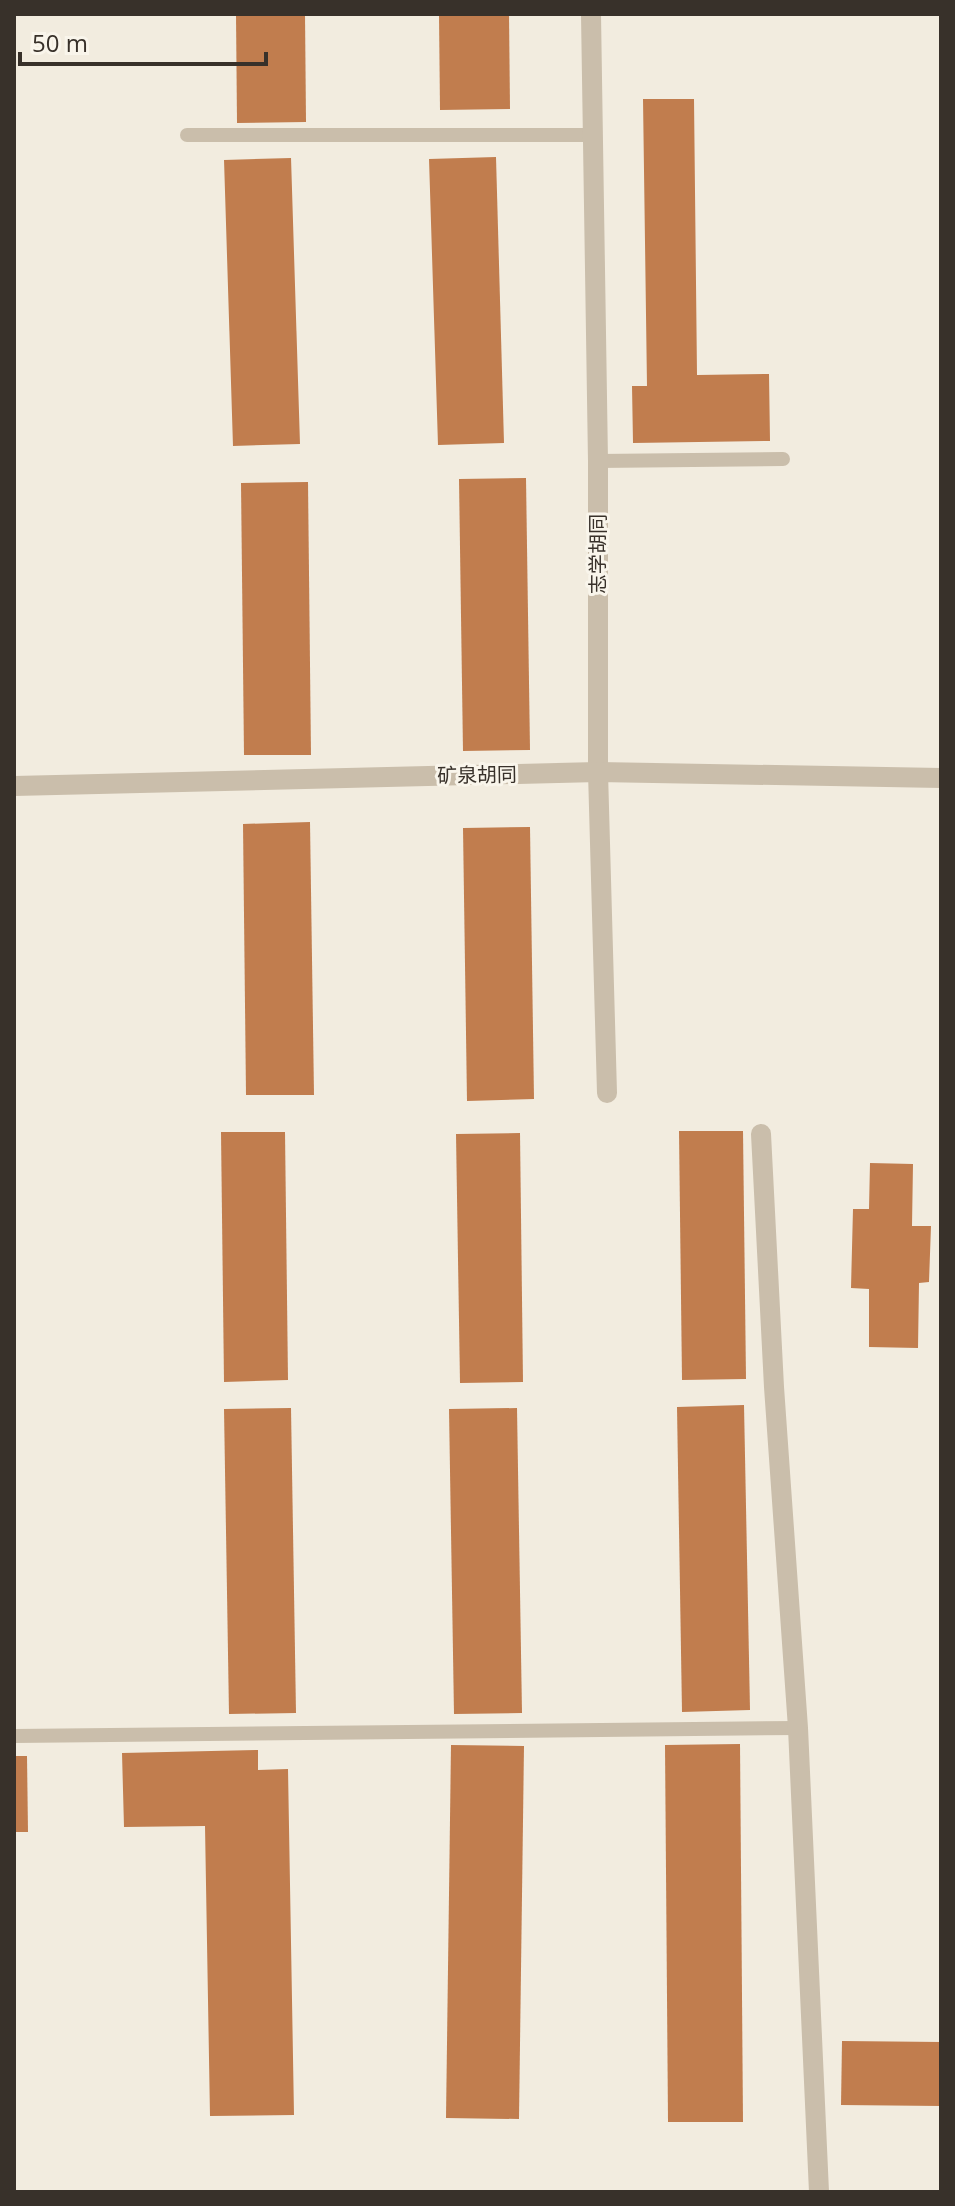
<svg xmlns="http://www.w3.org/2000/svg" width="955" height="2206" font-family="'Open Sans','Noto Sans SC',sans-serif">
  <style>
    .building { fill: #c17d4e }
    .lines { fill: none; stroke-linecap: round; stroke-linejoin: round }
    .service { stroke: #cabeab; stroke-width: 14 }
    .minor { stroke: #cabeab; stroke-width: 20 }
    .labels { text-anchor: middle; stroke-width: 6; stroke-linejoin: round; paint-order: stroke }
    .street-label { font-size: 20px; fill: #38312a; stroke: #f9f5eb }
  </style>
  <rect width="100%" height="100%" fill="#f2ecdf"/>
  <g class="building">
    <polygon points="236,14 305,14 306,122 237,123"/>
    <polygon points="439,14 509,14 510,109 440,110"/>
    <polygon points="643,99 694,99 697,375 769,374 770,441 633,443 632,386 647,386"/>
    <polygon points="496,157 504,443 438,445 429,159"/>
    <polygon points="291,158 300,444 233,446 224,160"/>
    <polygon points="526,478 530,750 463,751 459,479"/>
    <polygon points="308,482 311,755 244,755 241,483"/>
    <polygon points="310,822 314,1095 246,1095 243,824"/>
    <polygon points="530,827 534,1099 467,1101 463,828"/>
    <polygon points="679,1131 743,1131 746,1379 682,1380"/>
    <polygon points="221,1132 285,1132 288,1380 224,1382"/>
    <polygon points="520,1133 523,1382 460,1383 456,1134"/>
    <polygon points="870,1163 913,1164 912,1226 931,1226 929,1282 919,1283 918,1348 869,1347 869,1289 851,1288 853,1209 869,1209"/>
    <polygon points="744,1405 750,1710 682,1712 677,1407"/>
    <polygon points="291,1408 296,1713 229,1714 224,1409"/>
    <polygon points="517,1408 522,1713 454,1714 449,1409"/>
    <polygon points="740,1744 743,2122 668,2122 665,1745"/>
    <polygon points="451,1745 524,1746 519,2119 446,2118"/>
    <polygon points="258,1750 258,1770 288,1769 294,2115 210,2116 205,1826 124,1827 122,1753"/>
    <polygon points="14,1756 27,1756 28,1832 14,1832"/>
    <polygon points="842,2041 941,2042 941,2106 841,2105"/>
  </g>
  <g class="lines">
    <g class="service">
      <polyline points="187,135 592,135"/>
      <polyline points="598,461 783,459"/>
      <polyline points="14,1736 798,1728"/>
    </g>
    <g class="minor">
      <polyline points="591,14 598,461 598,772 607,1093"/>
      <polyline points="14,786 598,772 941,778"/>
      <polyline points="761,1134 774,1387 798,1728 819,2192"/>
    </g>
  </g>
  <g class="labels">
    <g class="street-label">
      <text transform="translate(598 554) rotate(-90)" y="7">志学胡同</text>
      <text transform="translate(477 775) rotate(-1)" y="7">矿泉胡同</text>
    </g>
  </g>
  <rect width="955" height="2206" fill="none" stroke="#38312a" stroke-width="32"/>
  <path d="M20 52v12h246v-12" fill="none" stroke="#38312a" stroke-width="4"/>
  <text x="32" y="52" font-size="24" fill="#38312a" stroke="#f9f5eb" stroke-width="6" paint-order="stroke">50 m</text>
</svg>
